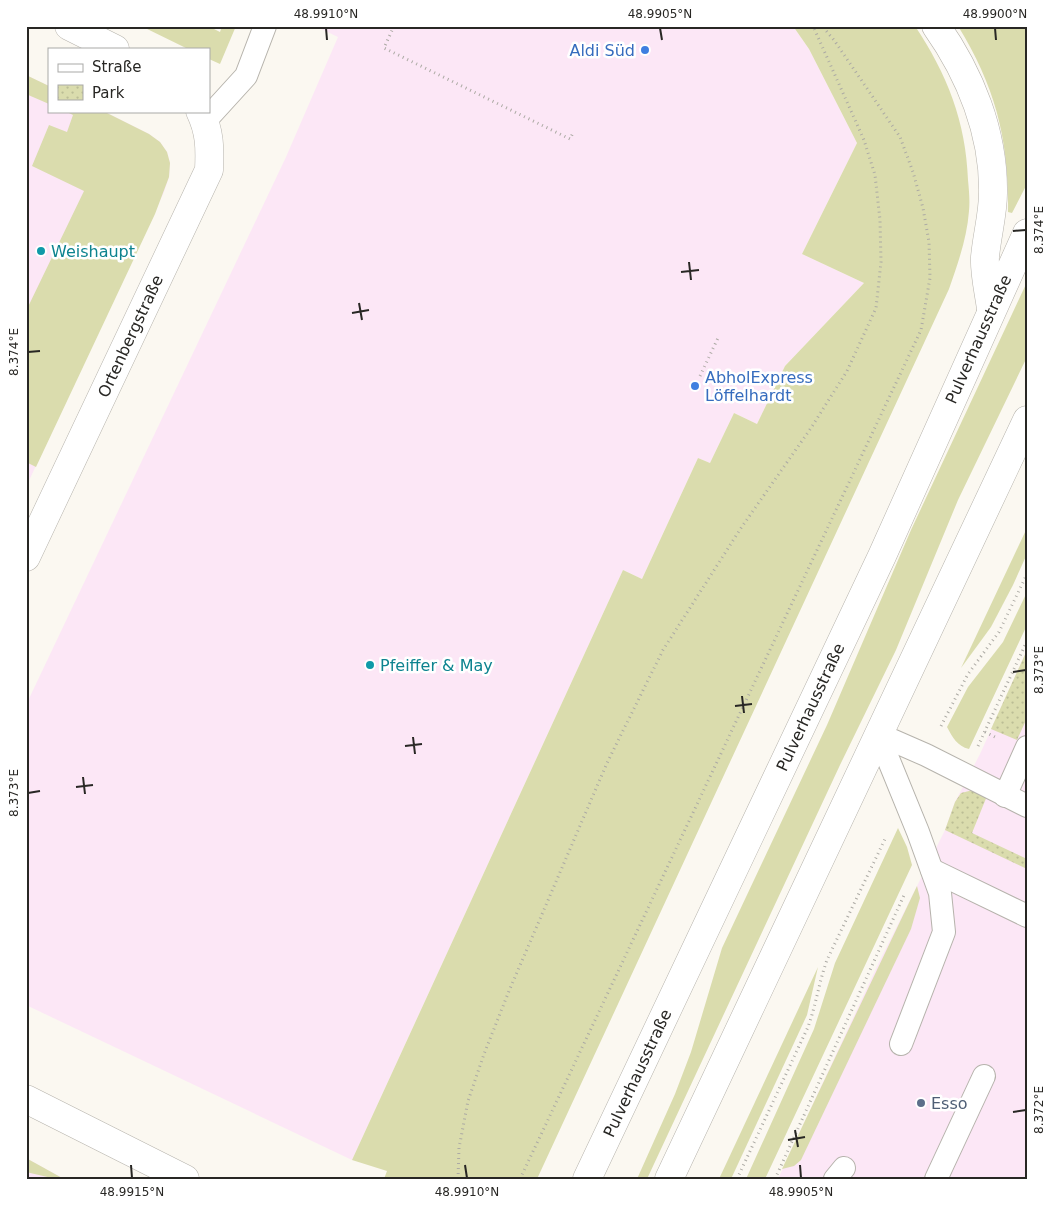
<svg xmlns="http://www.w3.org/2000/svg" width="1053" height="1205" font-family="'DejaVu Sans',sans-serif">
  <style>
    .commercial { fill: #fce7f6 }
    .grass { fill: #dadcad }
    .park { fill: url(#park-dots) }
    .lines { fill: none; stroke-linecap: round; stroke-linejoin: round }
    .service-casing { stroke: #b6b3ac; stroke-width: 24 }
    .minor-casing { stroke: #b6b3ac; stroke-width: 29 }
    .secondary-casing { stroke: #b6b3ac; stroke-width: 29 }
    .trunk-casing { stroke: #b6b3ac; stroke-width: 29 }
    .path { stroke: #acaaa4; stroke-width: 3; stroke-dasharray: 1 4; stroke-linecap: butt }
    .service { stroke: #fff; stroke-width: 22 }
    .minor { stroke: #fff; stroke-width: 28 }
    .secondary { stroke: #fff; stroke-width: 28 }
    .trunk { stroke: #fff; stroke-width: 28 }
    .ticks { fill: none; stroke: #282724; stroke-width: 2 }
    .shop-dot { fill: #3f7fe0; stroke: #fff; stroke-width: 2 }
    .culture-dot { fill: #0f9aa8; stroke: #fff; stroke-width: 2 }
    .service-dot { fill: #5c6f8a; stroke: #fff; stroke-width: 2 }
    .labels { text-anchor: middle; stroke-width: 5; stroke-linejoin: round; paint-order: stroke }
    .shop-label { font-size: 16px; fill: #366cbe; stroke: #fff; text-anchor: end }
    .culture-label { font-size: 16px; fill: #0d838f; stroke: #fff; text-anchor: start }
    .street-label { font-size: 16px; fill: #282724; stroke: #fff }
    .service-label { font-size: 16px; fill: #4e5e75; stroke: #fff; text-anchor: start }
    .neatline { fill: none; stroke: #282724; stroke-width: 2 }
    .ticks-label { font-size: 12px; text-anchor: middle; fill: #282724 }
  </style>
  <defs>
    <pattern id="park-dots" width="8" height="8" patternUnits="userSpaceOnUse" patternTransform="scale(1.25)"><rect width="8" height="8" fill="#dadcad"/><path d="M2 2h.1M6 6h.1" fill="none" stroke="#bbbd95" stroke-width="1.8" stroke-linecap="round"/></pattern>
  </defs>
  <rect width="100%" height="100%" fill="#fbf8f1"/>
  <g class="commercial">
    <polygon points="315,26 793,26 809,49 857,143 802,254 864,283 785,366 757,424 734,413 710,463 698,458 642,579 623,570 352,1160 26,1005 26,705 286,157 338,37"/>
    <polygon points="26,75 49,86 49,111 103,111 149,134 160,142 167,152 170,163 169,177 164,192 26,487"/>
    <polygon points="1027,650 1027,1179 778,1179 879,962 945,830 955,802 980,754"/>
    <polygon points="26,1158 64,1179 26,1179"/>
  </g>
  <g class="grass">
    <polygon points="141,26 208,26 220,32 222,26 236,26 220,64 209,59 209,49 188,49"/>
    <path d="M793,26h122c32,48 51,96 53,154 1,10 2,21 1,31 -2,27 -11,52 -20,78l-412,890h-153l3,-8 -35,-11 271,-590 19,9 56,-121 12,5 24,-50 23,11 28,-58 79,-83 -62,-29 55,-111 -48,-94z"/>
    <path d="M958,26h69v158l-15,29 -4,-1c1,-72 -12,-124 -50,-186z"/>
    <polygon points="26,75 49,86 49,104 26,94"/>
    <polygon points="65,111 103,111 149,134 160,142 167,152 170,163 169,177 155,214 36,467 26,462 26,311 84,191 32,166 49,125 67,132 73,115"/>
    <polygon points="1027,282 1027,357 958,500 896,650 840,765 647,1179 637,1179 675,1094 691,1052 722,948 827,725 911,530"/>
    <polygon points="1027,528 1027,554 1013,585 991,627 961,668"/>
    <path d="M1027,592v33l-58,124c-12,-3 -16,-11 -22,-22l21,-40 35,-45z"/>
    <polygon points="898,828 907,847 912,865 765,1179 746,1179 814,1029 835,963"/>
    <polygon points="917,886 920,898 911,929 801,1160 794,1166 782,1169"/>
    <polygon points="818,967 807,1015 731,1179 719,1179"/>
    <polygon points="26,1158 64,1179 56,1179 26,1172"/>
  </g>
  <g class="park">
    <polygon points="1027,650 1027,718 1017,740 991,729"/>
    <polygon points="973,790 987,796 972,833 1027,859 1027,869 945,830 955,802 961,793"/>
  </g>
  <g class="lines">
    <defs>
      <g id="service">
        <polyline points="205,121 246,76 265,26"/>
        <polyline points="878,734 918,832 940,893 944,932 901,1044"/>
        <polyline points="878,734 926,755 1027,806"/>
        <polyline points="1005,796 1027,747"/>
        <polyline points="932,870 1027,916"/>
        <polyline points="835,1179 844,1168"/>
        <polyline points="936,1179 984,1076"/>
      </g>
      <g id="minor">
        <polyline points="69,26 115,49"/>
        <path d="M26,557l183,-387c1,-22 1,-38 -9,-59"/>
        <polyline points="26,1099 185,1179"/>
      </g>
      <g id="secondary">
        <polyline points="587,1179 882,556 1027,233"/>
        <polyline points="669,1179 1027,420"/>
      </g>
      <path id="trunk" d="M936,26c34,48 58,107 57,167 0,21 -6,42 -8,64 -1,16 4,36 6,52"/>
    </defs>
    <use href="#service" class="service-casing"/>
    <use href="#minor" class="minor-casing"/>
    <use href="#secondary" class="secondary-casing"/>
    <use href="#trunk" class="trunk-casing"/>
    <g class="path">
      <polyline points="394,26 384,48 570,139 573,133"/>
      <polyline points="700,376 718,338"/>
      <polyline points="941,726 968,674 999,632 1027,574"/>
      <polyline points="985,732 995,737"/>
      <polyline points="978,746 1027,641"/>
      <polyline points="458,1179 459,1148 468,1101 484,1054 509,991 607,763 663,650 741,528 811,428 847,371 876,308 881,262 880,220 875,175 864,140 813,26"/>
      <polyline points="520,1179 921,330 930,278 929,242 923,208 913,172 900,137 834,40 822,26"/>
      <path d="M737,1179l71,-152c8,-22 11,-45 19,-67l58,-121"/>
      <polyline points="775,1179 905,893"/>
    </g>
    <use href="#service" class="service"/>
    <use href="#minor" class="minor"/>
    <use href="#secondary" class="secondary"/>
    <use href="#trunk" class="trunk"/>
  </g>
  <path class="ticks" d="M326,28l1,12M660,28l2,12M995,28l1,12M1013,231l13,-1M689,262l2,18M681,272l18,-2M359,303l3,17M352,313l17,-3M28,352l12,-1M1013,672l13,-2M742,696l2,17M735,706l17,-2M413,737l2,17M405,746l17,-2M83,777l2,17M76,787l17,-2M28,793l12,-2M1013,1112l13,-2M795,1130l3,17M788,1140l17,-3M131,1165l1,13M465,1165l2,13M800,1165l1,13"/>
  <g class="shop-dot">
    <circle cx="645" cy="50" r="5"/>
    <circle cx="695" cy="386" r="5"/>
  </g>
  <g class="culture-dot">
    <circle cx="41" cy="251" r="5"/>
    <circle cx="370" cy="665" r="5"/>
  </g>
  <circle class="service-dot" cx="921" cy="1103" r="5"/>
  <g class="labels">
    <g class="shop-label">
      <text x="635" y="56">Aldi Süd</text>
      <text x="705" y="383" text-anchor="start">AbholExpress<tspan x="705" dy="18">Löffelhardt</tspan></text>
    </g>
    <g class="culture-label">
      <text x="51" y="257">Weishaupt</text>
      <text x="380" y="671">Pfeiffer &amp; May</text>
    </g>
    <g class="street-label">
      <text transform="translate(130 336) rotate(-65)" y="6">Ortenbergstraße</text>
      <text transform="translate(978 339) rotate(-66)" y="6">Pulverhausstraße</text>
      <text transform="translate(810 707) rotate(-65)" y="6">Pulverhausstraße</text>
      <text transform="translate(637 1073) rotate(-65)" y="6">Pulverhausstraße</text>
    </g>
    <g class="service-label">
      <text x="931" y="1109">Esso</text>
    </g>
  </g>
  <rect width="1053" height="1205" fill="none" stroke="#ffffff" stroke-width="55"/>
  <rect x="48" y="48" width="162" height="65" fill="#ffffff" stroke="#a9a9a7"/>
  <rect x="58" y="64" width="25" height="8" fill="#ffffff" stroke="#a9a9a7"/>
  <text x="92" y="72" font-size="15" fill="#282724">Straße</text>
  <rect x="58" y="85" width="25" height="15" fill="url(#park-dots)" stroke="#a9a9a7"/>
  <text x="92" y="98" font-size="15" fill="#282724">Park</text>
  <rect x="28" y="28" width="998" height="1150" class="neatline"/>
  <g class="ticks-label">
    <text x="326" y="18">48.9910°N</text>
    <text x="660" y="18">48.9905°N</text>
    <text x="995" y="18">48.9900°N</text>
    <text transform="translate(1039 230) rotate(-90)" y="4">8.374°E</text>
    <text transform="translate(14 352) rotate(-90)" y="4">8.374°E</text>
    <text transform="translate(1039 670) rotate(-90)" y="4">8.373°E</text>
    <text transform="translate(14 793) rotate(-90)" y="4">8.373°E</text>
    <text transform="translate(1039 1110) rotate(-90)" y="4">8.372°E</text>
    <text x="132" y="1196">48.9915°N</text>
    <text x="467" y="1196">48.9910°N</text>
    <text x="801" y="1196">48.9905°N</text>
  </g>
</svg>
